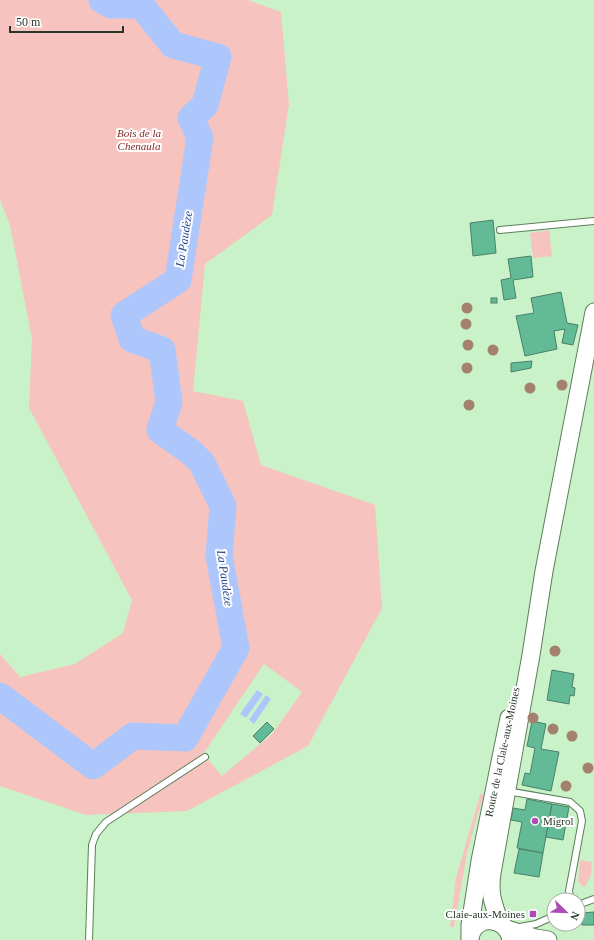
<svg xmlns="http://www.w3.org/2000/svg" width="594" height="940" font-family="'Times New Roman',serif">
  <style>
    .green { fill: #f6c3be; fill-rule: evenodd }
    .water { fill: #adc7fd }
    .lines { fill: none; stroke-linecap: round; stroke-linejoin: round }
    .river { stroke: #adc7fd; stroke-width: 27 }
    .building { fill: #62ba96; stroke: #4a8069 }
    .service-casing { stroke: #5b7f5b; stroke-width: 8 }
    .secondary-casing { stroke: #5b7f5b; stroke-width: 19 }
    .service { stroke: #fff; stroke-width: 6 }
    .secondary { stroke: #fff; stroke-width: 17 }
    .tree { fill: #a4816f }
    .poi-dot { fill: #ad4cb4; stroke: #fff; stroke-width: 1.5 }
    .labels { text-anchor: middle; stroke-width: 4; stroke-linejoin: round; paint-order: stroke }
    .park-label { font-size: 11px; font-style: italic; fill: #852525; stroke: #fff }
    .street-label { font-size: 11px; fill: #273727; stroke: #fff }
    .poi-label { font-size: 11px; fill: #273727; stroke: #fff; text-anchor: start }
    .water-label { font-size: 12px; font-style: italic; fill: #24428e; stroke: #fff }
  </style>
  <rect width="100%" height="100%" fill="#caf2c9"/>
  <g class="green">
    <path d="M0,0h248l33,12 8,92 -17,111 -67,49 -12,127 50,10 18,64 114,40 7,103 -74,138 -121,65 -101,4 -86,-29v-132l20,23 55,-13 48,-31 9,-33 -103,-192 3,-69 -22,-114 -10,-25zM264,664l38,28 -30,42 -50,42 -19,-22z"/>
    <polygon points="549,230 552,256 533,258 530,233"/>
    <polygon points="484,793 467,853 454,927 450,927 456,878 480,795"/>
    <polygon points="580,860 592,862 591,875 585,887 582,886 578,881"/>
  </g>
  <g class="water">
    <polygon points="257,690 263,694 246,718 240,714"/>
    <polygon points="266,695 271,699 254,724 249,720"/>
  </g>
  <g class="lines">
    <polyline class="river" points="0,696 93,766 133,736 185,738 236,648 219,556 223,506 202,463 192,453 160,430 169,402 162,350 132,339 124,315 178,280 200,138 191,118 205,105 218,57 173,45 141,5 111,5 102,0"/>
  </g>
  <g class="building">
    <polygon points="493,220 496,253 473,256 470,223"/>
    <polygon points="531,256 533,277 513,280 516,298 504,300 501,280 511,278 508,259"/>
    <polygon points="561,292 567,323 578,325 573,345 562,343 565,329 554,331 557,349 525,356 516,316 534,313 531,298"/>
    <rect x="491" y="298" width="6" height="5"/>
    <polygon points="532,361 531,368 511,372 511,363"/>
    <polygon points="552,670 574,674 572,687 575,688 574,696 570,695 569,704 547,700"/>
    <polygon points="532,721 546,724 541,749 559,752 551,791 522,785 525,773 530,774 535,748 527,746"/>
    <polygon points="267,722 274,729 260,743 253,736"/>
    <polygon points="527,799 552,804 543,853 517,848 522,822 511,820 513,808 525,810"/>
    <polygon points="552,804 569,807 563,840 546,837"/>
    <polygon points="519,849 543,853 539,877 514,873"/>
    <polygon points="594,912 594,925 582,925 582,913"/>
  </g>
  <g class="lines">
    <defs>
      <g id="service">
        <polyline points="500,230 594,221"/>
        <polyline points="507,791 570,802 580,811 582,821 569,891 571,900"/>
        <polyline points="578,905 594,899"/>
        <polyline points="520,927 536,924 554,916"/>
        <polyline points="89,940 92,845 96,834 106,822 205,757"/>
      </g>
      <g id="secondary">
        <path d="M500,923c-7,-20 -11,-29 -8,-50l39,-218 13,-84 50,-259"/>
        <polyline points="507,929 536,938 548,940"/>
        <polyline points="470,936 470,925 480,861 509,718"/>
        <path d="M470,939c3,-25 37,-24 41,1"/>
      </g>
    </defs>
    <use href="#service" class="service-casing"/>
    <use href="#secondary" class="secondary-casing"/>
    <use href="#service" class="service"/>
    <use href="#secondary" class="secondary"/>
  </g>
  <g class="tree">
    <circle cx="467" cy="308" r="5.5"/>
    <circle cx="466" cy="324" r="5.5"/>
    <circle cx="468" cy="345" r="5.5"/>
    <circle cx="493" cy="350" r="5.5"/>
    <circle cx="467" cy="368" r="5.5"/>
    <circle cx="562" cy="385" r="5.5"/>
    <circle cx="530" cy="388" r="5.5"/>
    <circle cx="469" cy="405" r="5.5"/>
    <circle cx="555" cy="651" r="5.5"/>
    <circle cx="533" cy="718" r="5.5"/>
    <circle cx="553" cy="729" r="5.5"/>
    <circle cx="572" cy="736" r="5.5"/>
    <circle cx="588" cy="768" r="5.5"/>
    <circle cx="566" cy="786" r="5.5"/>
  </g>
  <g class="poi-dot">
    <circle cx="535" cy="821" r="4"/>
    <rect x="529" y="910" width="8" height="8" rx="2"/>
  </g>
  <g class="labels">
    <g class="park-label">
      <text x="139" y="137">Bois de la<tspan x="139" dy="13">Chenaula</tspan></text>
    </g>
    <g class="street-label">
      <text transform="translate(502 752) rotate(-78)" y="4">Route de la Claie-aux-Moines</text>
    </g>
    <g class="poi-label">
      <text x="543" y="825">Migrol</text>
      <text x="525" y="918" text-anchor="end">Claie-aux-Moines</text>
    </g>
    <g class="water-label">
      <text transform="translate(184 239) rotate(-81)" y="4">La Paudèze</text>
      <text transform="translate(225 578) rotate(82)" y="4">La Paudèze</text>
    </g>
  </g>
  <g transform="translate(566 912) rotate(113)"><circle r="19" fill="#ffffff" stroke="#a9afa9"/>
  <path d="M0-3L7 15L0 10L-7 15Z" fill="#ad4cb4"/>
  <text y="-6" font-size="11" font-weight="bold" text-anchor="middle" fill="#273727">N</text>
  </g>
  <path d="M10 26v6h113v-6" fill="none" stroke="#273727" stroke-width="2"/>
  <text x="16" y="26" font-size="12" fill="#273727" stroke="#ffffff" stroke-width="3" paint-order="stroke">50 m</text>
</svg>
